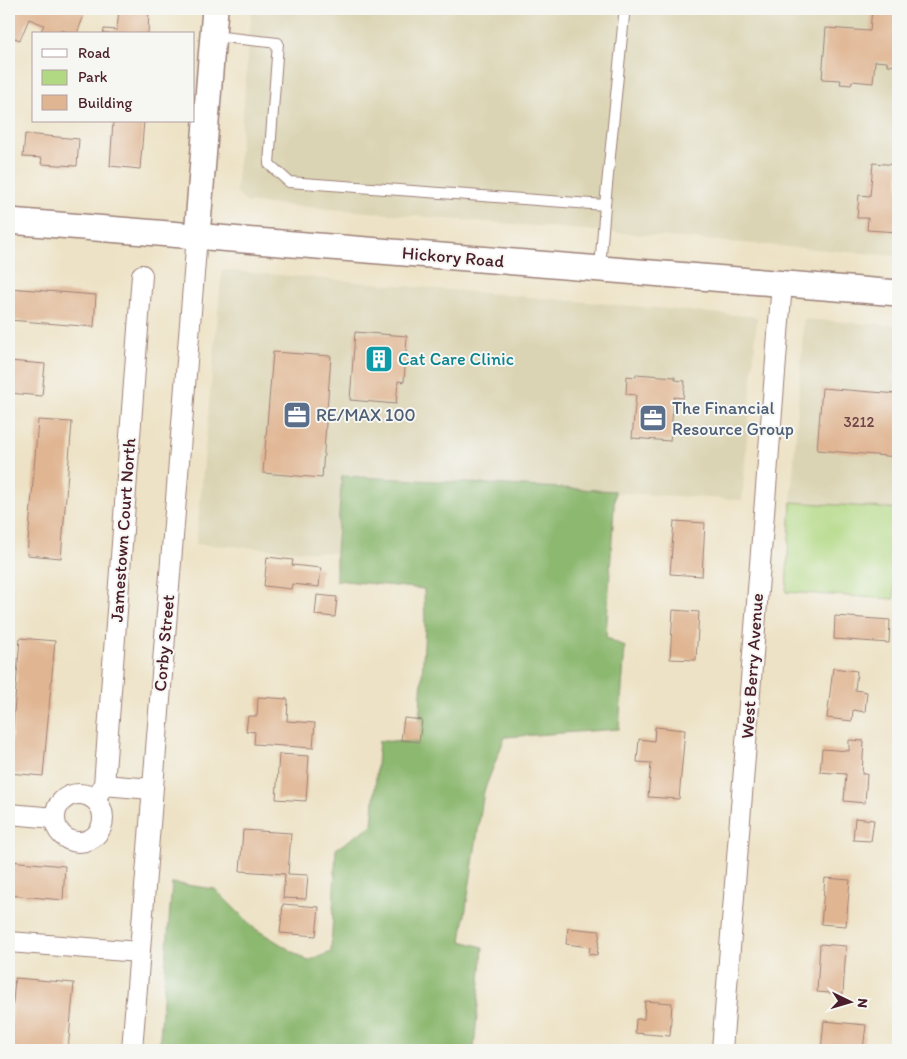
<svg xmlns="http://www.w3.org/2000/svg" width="907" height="1059" font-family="Itim,sans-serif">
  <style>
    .built { fill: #dbd4b4 }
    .green { fill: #b1d882; stroke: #7e7c56 }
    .forest { fill: #8cb870; stroke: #6b6c4e }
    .building { fill: #e0b592 }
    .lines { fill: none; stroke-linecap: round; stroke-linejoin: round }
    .service-casing { stroke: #9c8078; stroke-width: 12 }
    .minor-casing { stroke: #9c8078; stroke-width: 22 }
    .tertiary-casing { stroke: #9c8078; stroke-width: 28 }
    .service { stroke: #fff; stroke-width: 10 }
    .minor { stroke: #fff; stroke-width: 20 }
    .tertiary { stroke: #fff; stroke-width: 25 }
    .labels { text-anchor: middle; stroke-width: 4; stroke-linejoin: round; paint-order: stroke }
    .number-label { font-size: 15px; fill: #704445 }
    .street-label { font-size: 18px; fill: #4a1f2b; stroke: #f6f6f2 }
    .culture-label { font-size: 18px; fill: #0d838f; stroke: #f6f6f2; text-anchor: start }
    .service-label { font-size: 18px; fill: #4e5e75; stroke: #f6f6f2; text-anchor: start }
  </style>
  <rect width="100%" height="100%" fill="#f6f6f2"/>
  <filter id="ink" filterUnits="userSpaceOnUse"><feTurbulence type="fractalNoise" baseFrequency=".02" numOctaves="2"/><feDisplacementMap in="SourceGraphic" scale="10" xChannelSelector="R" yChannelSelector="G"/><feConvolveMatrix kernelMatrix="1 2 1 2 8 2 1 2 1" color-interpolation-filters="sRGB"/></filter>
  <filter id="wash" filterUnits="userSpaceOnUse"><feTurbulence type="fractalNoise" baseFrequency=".0096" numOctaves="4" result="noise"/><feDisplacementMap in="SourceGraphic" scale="20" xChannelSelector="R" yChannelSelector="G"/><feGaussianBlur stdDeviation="1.12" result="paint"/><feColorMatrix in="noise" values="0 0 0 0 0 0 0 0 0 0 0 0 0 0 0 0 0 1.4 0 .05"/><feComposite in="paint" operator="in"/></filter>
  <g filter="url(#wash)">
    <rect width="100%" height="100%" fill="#ede2c5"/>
    <g class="built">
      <polygon points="252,9 898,9 898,256 246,202 236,192"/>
      <polygon points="222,270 757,317 742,500 342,476 336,553 196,544"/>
      <polygon points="804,319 898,326 898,509 791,502"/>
    </g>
    <polygon class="green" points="791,502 898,509 894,599 786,592"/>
    <polygon class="forest" points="342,476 615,491 606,637 625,647 619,729 505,737 484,791 461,941 483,947 474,1050 159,1050 172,883 215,889 254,928 308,961 331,952 336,849 372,825 379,741 418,742 425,629 424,589 336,580 336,553"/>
    <g id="blocks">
      <g class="building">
        <polygon points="10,9 86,9 77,34 60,30 58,34 48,34 41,31 44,25 29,19 20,40 9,36"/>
        <polygon points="119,9 149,9 148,34 103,34 104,29 117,30"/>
        <polygon points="872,9 898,12 898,66 887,65 887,62 875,61 873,83 852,81 851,85 840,84 841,80 822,79 826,28 870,31"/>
        <polygon points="113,121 144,121 140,169 110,166"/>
        <polygon points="25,134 79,139 77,166 41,164 42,158 23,157"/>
        <polygon points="873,163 898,165 898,232 867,230 868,218 857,218 859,195 870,196"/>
        <polygon points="9,288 96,295 94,327 9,320"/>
        <polygon points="355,332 407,336 404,382 398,381 396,404 350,400"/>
        <polygon points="273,352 331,356 322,478 263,473"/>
        <polygon points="9,361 45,364 42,396 9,393"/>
        <polygon points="636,374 675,377 675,380 685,381 683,398 674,397 670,441 632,438 636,395 626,394 627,376 636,377"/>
        <polygon points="822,388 898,394 898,457 817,450"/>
        <polygon points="38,420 72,422 61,558 27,555"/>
        <polygon points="674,521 705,523 702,576 670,574"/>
        <polygon points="267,557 293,560 292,565 321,568 319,587 292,584 291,589 264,586"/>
        <polygon points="317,595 337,597 335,617 315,615"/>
        <polygon points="673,610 699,612 696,660 670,659"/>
        <polygon points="835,616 890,620 889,643 834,639"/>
        <polygon points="20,638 55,641 43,776 9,773"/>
        <polygon points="833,668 857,671 855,690 867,692 865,712 853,710 852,721 827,718"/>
        <polygon points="258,697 288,699 287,721 315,723 313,748 254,744 255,732 246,731 248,716 257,716"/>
        <polygon points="404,718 422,720 419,742 401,740"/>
        <polygon points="655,727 685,730 679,799 648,797 651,763 637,762 639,739 654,741"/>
        <polygon points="849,740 864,741 862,774 867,774 865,803 844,801 846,774 820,772 822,749 849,751"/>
        <polygon points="279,754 309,756 306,801 276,799"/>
        <polygon points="855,818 874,820 871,841 853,840"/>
        <polygon points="243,830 291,833 288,874 308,875 306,899 283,898 285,874 240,871"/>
        <polygon points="9,861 65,866 63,900 9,895"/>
        <polygon points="825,878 850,880 846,926 821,924"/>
        <polygon points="283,904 319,907 316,936 280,933"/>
        <polygon points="568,928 600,931 597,955 589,954 590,947 566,944"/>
        <polygon points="820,944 846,946 843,994 817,992"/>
        <polygon points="15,978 74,983 68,1050 9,1050"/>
        <polygon points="645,1001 672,1003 670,1036 635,1033 636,1019 644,1019"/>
        <polygon points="824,1021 866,1025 863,1050 821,1050"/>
      </g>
    </g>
  </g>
  <g filter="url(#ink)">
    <use href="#blocks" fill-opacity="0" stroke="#9c8078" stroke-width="1"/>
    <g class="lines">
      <defs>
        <g id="service">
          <polyline points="213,36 278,43 269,164 289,182 605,205 624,16"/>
          <polyline points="600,268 605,205"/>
        </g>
        <g id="minor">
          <polyline points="104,785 142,275"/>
          <circle cx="79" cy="818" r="24"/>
          <polyline points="97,796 104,785 151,789"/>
          <polyline points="9,814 55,818"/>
          <polyline points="9,942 139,952"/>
          <polyline points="132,1050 197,236"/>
          <polyline points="722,1050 782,283"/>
        </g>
        <g id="tertiary">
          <polyline points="9,221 898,293"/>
          <polyline points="197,236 215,9"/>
        </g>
      </defs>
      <use href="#service" class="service-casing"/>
      <use href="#minor" class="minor-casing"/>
      <use href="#tertiary" class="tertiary-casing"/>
      <use href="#service" class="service"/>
      <use href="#minor" class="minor"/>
      <use href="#tertiary" class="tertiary"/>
    </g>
  </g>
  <defs>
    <symbol id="building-square" viewBox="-11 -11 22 22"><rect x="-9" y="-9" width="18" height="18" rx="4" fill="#0f9aa8" stroke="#f6f6f2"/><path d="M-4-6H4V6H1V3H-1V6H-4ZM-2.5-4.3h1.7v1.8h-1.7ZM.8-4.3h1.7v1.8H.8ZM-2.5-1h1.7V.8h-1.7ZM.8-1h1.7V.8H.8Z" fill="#fff"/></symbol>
    <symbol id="office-square" viewBox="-11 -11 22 22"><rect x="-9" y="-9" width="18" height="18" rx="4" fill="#5c6f8a" stroke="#f6f6f2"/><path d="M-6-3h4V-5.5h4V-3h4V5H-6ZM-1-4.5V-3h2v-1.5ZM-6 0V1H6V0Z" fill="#fff"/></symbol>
  </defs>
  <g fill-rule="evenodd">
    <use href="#building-square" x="363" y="343" width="32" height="32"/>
    <use href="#office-square" x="281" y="399" width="32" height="32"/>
    <use href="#office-square" x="637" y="402" width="32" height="32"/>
  </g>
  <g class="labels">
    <g class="number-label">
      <text x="859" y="427">3212</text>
    </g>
    <g class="street-label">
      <text transform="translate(453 257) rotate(5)" y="6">Hickory Road</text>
      <text transform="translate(123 530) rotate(-86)" y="6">Jamestown Court North</text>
      <text transform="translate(164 643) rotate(-85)" y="6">Corby Street</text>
      <text transform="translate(752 666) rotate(-86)" y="6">West Berry Avenue</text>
    </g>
    <g class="culture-label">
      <text x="398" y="365">Cat Care Clinic</text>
    </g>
    <g class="service-label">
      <text x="672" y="414">The Financial<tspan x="672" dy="21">Resource Group</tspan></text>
      <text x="316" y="421">RE/MAX 100</text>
    </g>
  </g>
  <rect width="907" height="1059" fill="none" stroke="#f6f6f2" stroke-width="30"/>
  <rect x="32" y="32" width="162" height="90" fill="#f6f6f2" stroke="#b1a0a2"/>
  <rect x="42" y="49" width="25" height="8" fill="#ffffff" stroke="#b1a0a2"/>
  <text x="78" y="58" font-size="15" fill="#4a1f2b">Road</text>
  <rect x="42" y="70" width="25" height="15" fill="#b1d882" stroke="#b1a0a2"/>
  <text x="78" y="82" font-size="15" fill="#4a1f2b">Park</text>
  <rect x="42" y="95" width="25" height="15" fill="#e0b592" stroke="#b1a0a2"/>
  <text x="78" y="108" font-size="15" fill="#4a1f2b">Building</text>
  <g transform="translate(850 1002) rotate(95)" stroke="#f6f6f2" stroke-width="4" paint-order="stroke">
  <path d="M0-4L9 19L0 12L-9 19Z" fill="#4a1f2b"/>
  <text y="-8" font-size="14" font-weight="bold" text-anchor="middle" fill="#4a1f2b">N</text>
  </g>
</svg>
